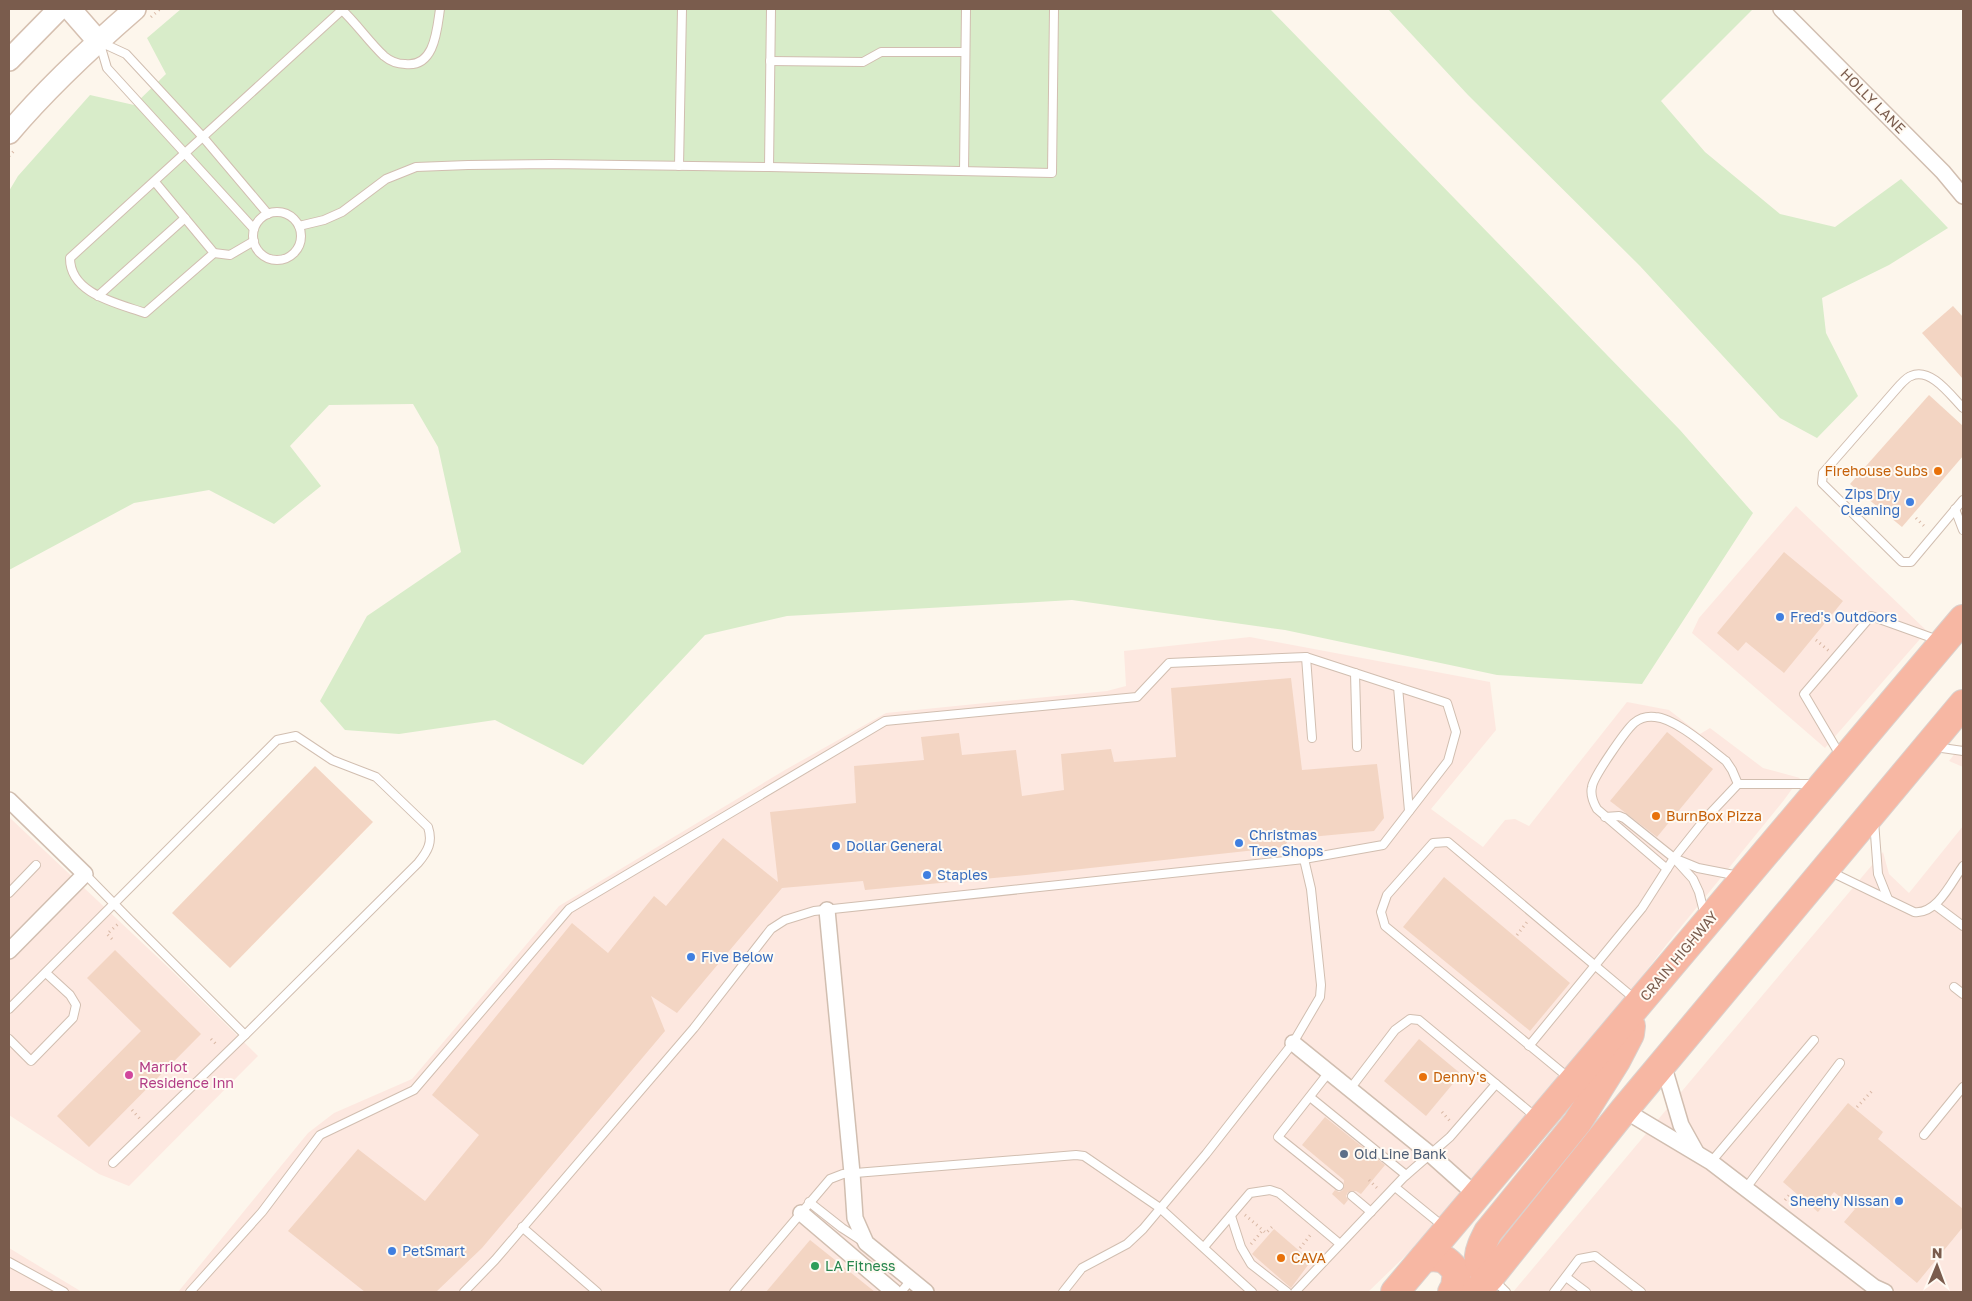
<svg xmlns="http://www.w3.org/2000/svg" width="1972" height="1301" font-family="'Golos Text',sans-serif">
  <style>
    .commercial { fill: #fde8e0 }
    .green { fill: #d8ecc9 }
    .building { fill: #f3d5c3 }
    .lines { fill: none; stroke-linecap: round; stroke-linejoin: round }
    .lane-casing { stroke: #d1beb0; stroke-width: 10 }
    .street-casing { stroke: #d1beb0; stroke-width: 18 }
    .secondary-casing { stroke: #d6c0b0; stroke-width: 24 }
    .highway-casing { stroke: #dad1cd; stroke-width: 30 }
    .path { stroke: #d9b8a5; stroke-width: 3; stroke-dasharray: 1 4; stroke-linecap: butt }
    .lane { stroke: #fff; stroke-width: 8 }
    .street { stroke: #fff; stroke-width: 15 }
    .secondary { stroke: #fff; stroke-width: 21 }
    .highway { stroke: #f7b7a3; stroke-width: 28 }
    .food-dot { fill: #e8710a; stroke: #fffaf3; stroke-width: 2 }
    .shop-dot { fill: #3f7fe0; stroke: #fffaf3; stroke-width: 2 }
    .hotel-dot { fill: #d1479c; stroke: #fffaf3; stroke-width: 2 }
    .service-dot { fill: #5c6f8a; stroke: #fffaf3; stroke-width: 2 }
    .leisure-dot { fill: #2e9e5b; stroke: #fffaf3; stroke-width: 2 }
    .labels { text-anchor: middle; stroke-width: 4; stroke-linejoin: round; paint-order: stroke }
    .street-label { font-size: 14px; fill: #7a5c4d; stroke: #fffaf3 }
    .food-label { font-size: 14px; fill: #c56008; stroke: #fffaf3; text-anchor: start }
    .shop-label { font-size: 14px; fill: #366cbe; stroke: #fffaf3; text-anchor: start }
    .hotel-label { font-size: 14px; fill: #b23c85; stroke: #fffaf3; text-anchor: start }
    .service-label { font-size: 14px; fill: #4e5e75; stroke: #fffaf3; text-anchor: start }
    .leisure-label { font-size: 14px; fill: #27864d; stroke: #fffaf3; text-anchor: start }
  </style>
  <rect width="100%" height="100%" fill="#fdf6ec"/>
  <g class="commercial">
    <polygon points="1796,506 1927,631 1825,748 1692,633 1699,618"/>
    <polygon points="1250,637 1490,682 1496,730 1431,809 1483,847 1505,820 1515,819 1529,826 1627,702 1669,710 1700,734 1710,728 1763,768 1800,778 1784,800 1667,944 1589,1045 1488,1161 1426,1236 1368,1292 178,1292 308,1133 334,1113 412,1079 559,906 785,770 886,713 1107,691 1126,686 1124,651"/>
    <polygon points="1963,743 1963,767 1949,761"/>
    <polygon points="9,817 170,969 258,1056 129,1186 99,1174 9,1115"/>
    <polygon points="1963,826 1963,1292 1513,1292 1883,852 1889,874 1909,893"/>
    <polygon points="9,1248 82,1292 9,1292"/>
  </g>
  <g class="green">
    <polygon points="181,9 1270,9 1680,430 1753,513 1642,684 1497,675 1285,630 1072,600 787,616 705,635 583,765 495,720 399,734 345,730 320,701 367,616 461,552 438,447 413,404 329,405 290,446 321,486 274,524 209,490 134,503 9,570 9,191 18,176 90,95 134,105 166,74 147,38"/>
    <polygon points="1388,9 1753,9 1661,101 1705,152 1780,214 1835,227 1901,179 1948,228 1889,265 1822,298 1826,333 1858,396 1817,438 1780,418 1640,266 1468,95"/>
  </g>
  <g class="building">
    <polygon points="1953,306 1963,317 1963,379 1922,333"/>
    <polygon points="1929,395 1963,426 1963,456 1902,527 1850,484"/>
    <polygon points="1784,552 1843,601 1784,673 1746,642 1738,651 1717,633"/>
    <polygon points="1291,678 1302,770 1377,764 1384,818 1374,831 1289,839 1284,847 1026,875 865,890 863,881 782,888 677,1013 651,996 665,1031 482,1248 436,1292 365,1292 288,1231 358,1149 425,1201 479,1135 432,1095 572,923 608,953 654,896 666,906 723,838 778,882 770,812 856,803 854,766 924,760 921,737 959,733 962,755 1016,750 1022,796 1064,790 1061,754 1111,749 1114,762 1176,757 1171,688"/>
    <polygon points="1667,732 1713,769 1657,837 1610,801"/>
    <polygon points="315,766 373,822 230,968 172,913"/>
    <polygon points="1444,877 1570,983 1530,1031 1403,927"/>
    <polygon points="115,950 201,1034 89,1147 57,1116 141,1031 87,978"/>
    <polygon points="1419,1039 1461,1074 1426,1116 1384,1081"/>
    <polygon points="1848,1103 1883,1132 1878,1139 1963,1209 1963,1227 1917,1283 1844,1222 1855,1209 1834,1192 1818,1212 1783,1182"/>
    <polygon points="1325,1117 1385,1165 1361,1194 1356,1191 1348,1192 1346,1196 1348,1200 1344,1205 1332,1194 1335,1190 1339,1192 1343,1190 1344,1180 1302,1145"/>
    <polygon points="1274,1229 1311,1261 1291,1288 1252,1254"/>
    <polygon points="810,1240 875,1292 766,1292"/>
  </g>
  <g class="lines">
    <defs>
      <g id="lane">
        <path d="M342,10c15,14 27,32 42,46 6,5 14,8 21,8 30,4 32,-35 35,-55"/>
        <polyline points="100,42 126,54 202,136 268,214"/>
        <polyline points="100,44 107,68 254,229"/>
        <polyline points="770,61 863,62 881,52 965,52"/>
        <polyline points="679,166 682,9"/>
        <polyline points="769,167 771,9"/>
        <polyline points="964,171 966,9"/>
        <path d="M155,182l59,71 -69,60c-28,-10 -75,-19 -75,-55l273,-249"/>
        <circle cx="277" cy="236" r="24"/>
        <polyline points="299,226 324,220 342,212 386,179 416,167 468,165 551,164 769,167 1052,173 1054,9"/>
        <polyline points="214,253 230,255 254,241"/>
        <polyline points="98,296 185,218"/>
        <path d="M1963,408c-12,-12 -32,-41 -52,-32 -4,1 -9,7 -12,10l-76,87 -1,10 80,79h9l52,-62"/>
        <polyline points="1955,509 1963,530"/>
        <polyline points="1306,657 1312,738"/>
        <polyline points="1355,673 1357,747"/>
        <polyline points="1398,687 1409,811"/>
        <polyline points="1935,747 1963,751"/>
        <polyline points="1840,755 1804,694 1871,616 1938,640"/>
        <polyline points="1605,817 1619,816 1624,818 1674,858 1693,879 1699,892 1705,916"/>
        <polyline points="1874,821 1878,874 1888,899"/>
        <polyline points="1676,859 1698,868 1739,876"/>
        <path d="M1667,869l-70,-60c-4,-7 -7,-14 -5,-22 1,-10 34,-57 42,-64 6,-5 13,-7 21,-6 20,1 54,31 71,44l6,9 6,14"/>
        <path d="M1829,871l85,41c23,3 38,-31 49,-46"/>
        <polyline points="9,893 36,865"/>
        <polyline points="1935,905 1963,926"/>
        <polyline points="1954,987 1963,994"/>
        <path d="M9,1009l268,-269 19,-4 36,24 44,17 52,50c5,15 0,24 -10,36l-173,172 -115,-115 -45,-46"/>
        <polyline points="9,1039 31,1061 73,1018 76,1005 70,995 46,973"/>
        <polyline points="1529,1046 1642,908 1674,858 1705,819 1738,784 1816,784"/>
        <polyline points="1329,1072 1278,1137 1339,1186"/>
        <polyline points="1569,1078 1385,926 1381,912 1387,895 1433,843 1448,842 1636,1000"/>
        <polyline points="1350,1089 1395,1030 1410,1019 1419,1020 1537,1118"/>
        <polyline points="1310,1097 1406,1175"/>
        <polyline points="1924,1135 1963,1087"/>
        <polyline points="1711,1162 1814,1040"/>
        <polyline points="113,1163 245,1035"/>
        <polyline points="1395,1187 1444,1227"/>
        <polyline points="1746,1188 1840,1063"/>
        <polyline points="1352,1196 1371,1212"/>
        <polyline points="809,1202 842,1228 862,1241"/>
        <polyline points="1231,1216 1241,1247 1251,1264 1287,1292"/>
        <polyline points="522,1227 597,1292"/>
        <polyline points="1204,1247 1250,1193 1270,1190 1279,1193 1340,1244"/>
        <polyline points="9,1262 64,1292"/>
        <polyline points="1566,1277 1586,1292"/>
        <polyline points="1494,1280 1506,1292"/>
        <polyline points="190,1292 262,1212 320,1135 414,1090 569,909 885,721 1137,697 1169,663 1306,657 1447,703 1456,732 1448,761 1383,845 1304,859"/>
        <polyline points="464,1292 495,1260 694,1028 771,929 785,920 814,911 1304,859 1311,889 1321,985 1320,997 1293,1043 1206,1154 1143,1229 1127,1244 1082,1268 1063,1292"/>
        <polyline points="734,1292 830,1179 843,1174 1076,1155 1084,1156 1160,1208 1252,1292"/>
        <polyline points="901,1292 911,1280"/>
        <polyline points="1295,1292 1403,1178 1450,1137 1496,1084"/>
        <polyline points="1554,1292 1579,1259 1595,1256 1641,1292"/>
      </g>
      <g id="street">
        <polyline points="1781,9 1943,172 1963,196"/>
        <polyline points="9,800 85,874 9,951"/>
        <polyline points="827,910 852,1173 855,1218 866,1243 926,1292"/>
        <polyline points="1293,1043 1430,1154 1477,1196"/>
        <polyline points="1663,1064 1681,1125 1696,1152"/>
        <polyline points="1624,1110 1711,1162 1874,1287 1885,1292"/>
        <polyline points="801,1213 894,1292"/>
      </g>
      <g id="secondary">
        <polyline points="70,9 98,41"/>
        <polyline points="9,60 59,9"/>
        <path d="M9,133c38,-45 81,-85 126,-124"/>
      </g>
      <g id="highway">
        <path d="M1424,1258c18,-2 22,0 33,14l-2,15 -3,5"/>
        <path d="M1490,1277c-18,-14 -11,-27 -2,-45l89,-109 39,-62 14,-27 1,-8"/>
        <polyline points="1395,1292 1963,619"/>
        <polyline points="1476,1292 1490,1277 1624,1110 1963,704"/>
      </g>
    </defs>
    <use href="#lane" class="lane-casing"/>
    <use href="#street" class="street-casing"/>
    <use href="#secondary" class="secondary-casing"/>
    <use href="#highway" class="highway-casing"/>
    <g class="path">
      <polyline points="151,17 160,9"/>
      <polyline points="9,156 14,151"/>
      <polyline points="1916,518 1926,528"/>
      <polyline points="1816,640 1829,651"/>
      <polyline points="1517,935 1527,922"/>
      <polyline points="112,939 107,934 118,924"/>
      <polyline points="211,1039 218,1046"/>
      <polyline points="1857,1107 1872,1091"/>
      <polyline points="132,1110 142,1121"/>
      <polyline points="1442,1112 1450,1121"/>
      <polyline points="1369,1180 1379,1190"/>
      <polyline points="1785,1200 1791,1193"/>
      <polyline points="1245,1215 1266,1233 1273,1226"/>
      <polyline points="1251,1244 1263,1230"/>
      <polyline points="1300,1248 1312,1233"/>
    </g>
    <use href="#lane" class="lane"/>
    <use href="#street" class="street"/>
    <use href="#secondary" class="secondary"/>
    <use href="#highway" class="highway"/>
  </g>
  <g class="food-dot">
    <circle cx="1938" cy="471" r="5"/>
    <circle cx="1656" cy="816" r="5"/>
    <circle cx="1423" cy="1077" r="5"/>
    <circle cx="1281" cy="1258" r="5"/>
  </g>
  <g class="shop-dot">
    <circle cx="1910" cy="502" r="5"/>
    <circle cx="1780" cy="617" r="5"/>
    <circle cx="1239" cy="843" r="5"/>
    <circle cx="836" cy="846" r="5"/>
    <circle cx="927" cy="875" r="5"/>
    <circle cx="691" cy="957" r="5"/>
    <circle cx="1899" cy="1201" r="5"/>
    <circle cx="392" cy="1251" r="5"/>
  </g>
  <circle class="hotel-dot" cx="129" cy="1075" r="5"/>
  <circle class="service-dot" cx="1344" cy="1154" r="5"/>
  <circle class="leisure-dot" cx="815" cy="1266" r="5"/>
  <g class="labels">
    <g class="street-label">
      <text transform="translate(1873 101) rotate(45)" y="5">HOLLY LANE</text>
      <text transform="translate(1679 956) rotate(-50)" y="5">CRAIN HIGHWAY</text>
    </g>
    <g class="food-label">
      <text x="1928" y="476" text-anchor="end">Firehouse Subs</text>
      <text x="1666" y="821">BurnBox Pizza</text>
      <text x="1433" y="1082">Denny's</text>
      <text x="1291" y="1263">CAVA</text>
    </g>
    <g class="shop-label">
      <text x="1900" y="499" text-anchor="end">Zips Dry<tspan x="1900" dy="16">Cleaning</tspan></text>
      <text x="1790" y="622">Fred's Outdoors</text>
      <text x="1249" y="840">Christmas<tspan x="1249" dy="16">Tree Shops</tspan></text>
      <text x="846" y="851">Dollar General</text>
      <text x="937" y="880">Staples</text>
      <text x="701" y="962">Five Below</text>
      <text x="1889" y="1206" text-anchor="end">Sheehy Nissan</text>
      <text x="402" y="1256">PetSmart</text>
    </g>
    <g class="hotel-label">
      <text x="139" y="1072">Marriot<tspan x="139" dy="16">Residence Inn</tspan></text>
    </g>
    <g class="service-label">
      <text x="1354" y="1159">Old Line Bank</text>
    </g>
    <g class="leisure-label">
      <text x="825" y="1271">LA Fitness</text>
    </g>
  </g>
  <rect width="1972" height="1301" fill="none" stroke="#7a5c4d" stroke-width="20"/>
  <g transform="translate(1937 1266) rotate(1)" stroke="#fffaf3" stroke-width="4" paint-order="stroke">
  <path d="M0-4L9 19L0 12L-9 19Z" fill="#7a5c4d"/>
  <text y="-8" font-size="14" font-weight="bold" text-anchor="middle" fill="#7a5c4d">N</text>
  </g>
</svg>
